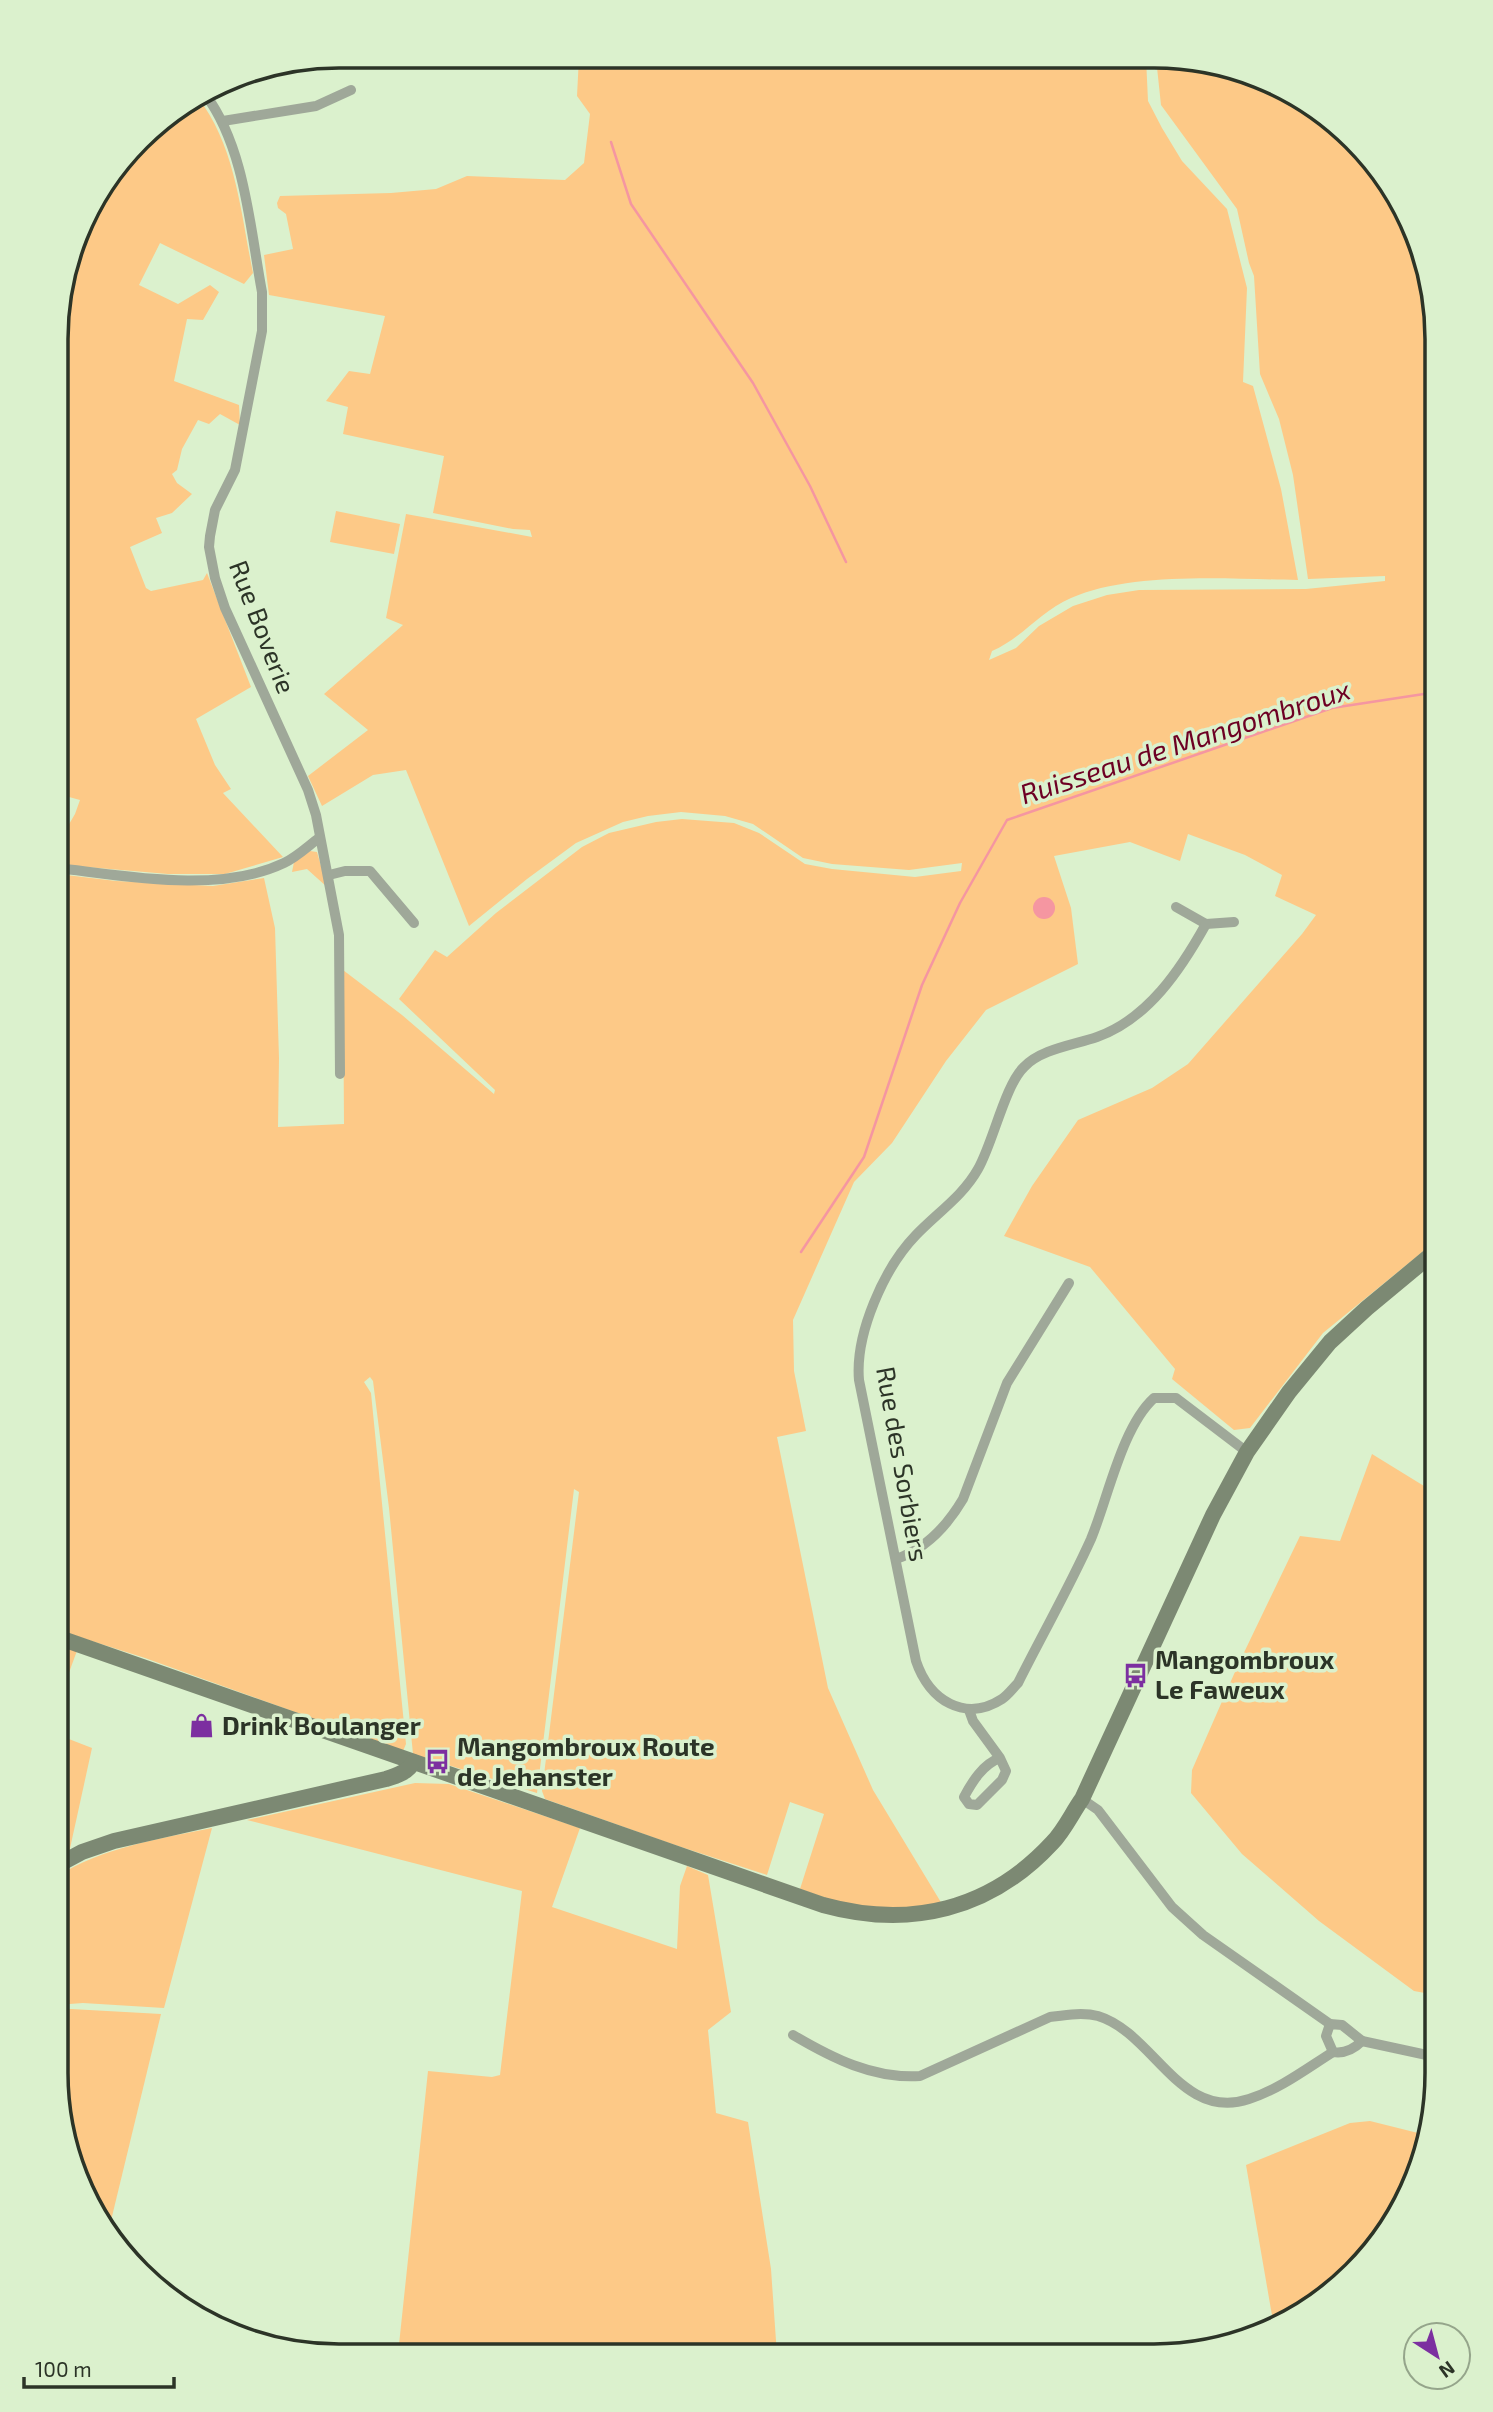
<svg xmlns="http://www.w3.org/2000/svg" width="1493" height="2412" font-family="'Exo 2',sans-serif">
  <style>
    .green { fill: #fdc987 }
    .water { fill: #f596a1 }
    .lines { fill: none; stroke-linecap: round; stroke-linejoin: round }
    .stream { stroke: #f596a1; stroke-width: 2.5 }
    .minor { stroke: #9fa899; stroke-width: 10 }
    .secondary { stroke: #7c8973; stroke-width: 16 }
    .labels { text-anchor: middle; stroke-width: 7; stroke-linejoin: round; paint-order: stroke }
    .street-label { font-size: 26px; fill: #2c3427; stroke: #dbf1cd }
    .poi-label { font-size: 26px; font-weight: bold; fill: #2c3427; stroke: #dbf1cd; text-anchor: start }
    .water-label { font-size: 28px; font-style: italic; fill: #6d0023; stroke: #dbf1cd }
    .rim { fill: none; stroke: #2c3427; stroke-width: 3.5 }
  </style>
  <rect width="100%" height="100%" fill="#dbf1cd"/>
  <g class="green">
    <path d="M579,57l567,1 2,43 14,27 20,33 45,48 20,79 -4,94 10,4 28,103 17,91c-65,-1 -167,-9 -227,18 -30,13 -49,40 -79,53l-3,9 27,-12 23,-22 34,-20 34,-11 32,-5 167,-1 79,-8v-5l-77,3 -15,-104 -14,-56 -19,-45 -6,-98 -5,-13 -12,-54 -76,-104 -5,-47h35l71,20 64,37 53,52 37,64 21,109v900l-114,93 -73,95 -16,2 -62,-51 3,-10 -85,-102 -86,-31 28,-50 46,-66 74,-32 36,-24 114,-130 14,-19 -41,-19 7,-21 -37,-20 -57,-21 -8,27 -50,-19 -76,14 17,52 7,56 -92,46 -40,51 -54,82 -38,39 -61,138 1,51 12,60 -29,6 51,251 45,102 69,114 -44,7 -50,-5 -48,-17 24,-75 -34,-12 -23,73 -98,-32 -124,-44 -3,-8 37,-299 -5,-3 -37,304 -124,-39 -24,-246 -16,-127 -3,-4 -6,5 7,11 35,351 -3,7 -258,-93 -88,-28 1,-756 58,7 97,5 51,-8 11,50 4,130 -1,69 66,-3 -1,-154 59,45 92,79 1,-4 -96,-91 36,-49 12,7 49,-44 86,-66 27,-14 47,-11 26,-3 52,4 25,10 46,31 27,5 83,8 46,-6 1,-8 -53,7 -77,-6 -29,-6 -50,-34 -28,-8 -44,-4 -33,4 -25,6 -47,21 -49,36 -58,47 -63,-156 -33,5 -51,31 -14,-30 60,-46 -44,-36 79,-69 -17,-7 20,-104 126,23 -2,-7 -17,-1 -80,-16 11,-57 -101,-22 5,-27 -22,-6 23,-30 21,3 15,-58 -116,-21 -5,-40 29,-6 -7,-35 -8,-6 -1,-5 3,-7 111,-3 45,-4 31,-13 98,4 19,-17 6,-49 -13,-18z"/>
    <path d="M198,98c38,48 43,117 55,175l-9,11 -84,-41 -21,42 39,19 32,-19 9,7 -16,28 -16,-1 -13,62 65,24 1,20 -20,-11 -11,10 -11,-4 -16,29 -5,21 -5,4 5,9 15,11 -20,19 -16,5 6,15 -32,14 16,41 5,3 52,-11 4,-7 44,114 -55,32 19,46 16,24 -8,4 60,64 -58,17h-57l-105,-9 -5,-1v-21l17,-29 5,-14 -22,-6v-491l27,-89 67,-87z"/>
    <polygon points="336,511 400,524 394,554 330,542"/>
    <polygon points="310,851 317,852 327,887 307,869 292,872 294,862"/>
    <polygon points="1372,1454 1437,1494 1436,1995 1414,1991 1319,1921 1242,1854 1191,1793 1192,1770 1238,1665 1300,1536 1340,1541"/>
    <polygon points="57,1641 78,1648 56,1708"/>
    <polygon points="56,1734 92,1748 69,1853 56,1861"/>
    <polygon points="415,1783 449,1784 580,1828 552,1907 677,1949 680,1886 687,1866 708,1875 731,2012 708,2030 716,2113 748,2122 771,2269 777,2355 398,2354 428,2071 492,2077 500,2075 522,1891 247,1820"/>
    <path d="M212,1828l-48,180 -81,-5 -27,2v-128c47,-30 103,-38 156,-49z"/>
    <polygon points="71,2009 161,2014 108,2233 77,2181 56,2072 56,2010"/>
    <path d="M1370,2121l48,12 9,6c-11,56 -56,123 -101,158 -15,12 -35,21 -52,30l-28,-162 104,-42z"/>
  </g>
  <circle class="water" cx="1044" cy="908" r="11"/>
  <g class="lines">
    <g class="stream">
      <polyline points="611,142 631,204 753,383 810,486 846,562"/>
      <polyline points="801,1252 864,1157 922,985 960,903 1007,820 1332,708 1437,692"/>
    </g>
    <g class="minor">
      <path d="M205,94c40,53 45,134 57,198v39l-27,139 -20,40 -5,26 -1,11 6,31 10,30 83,182 8,25 23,120 1,139"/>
      <polyline points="223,121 316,106 351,90"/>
      <path d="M58,868c68,8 161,26 226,-5 13,-6 24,-17 35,-25"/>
      <polyline points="329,875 345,871 370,871 414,923"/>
      <polyline points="1176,907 1206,924 1234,922"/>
      <path d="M1206,924c-25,45 -58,95 -109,113 -23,8 -56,12 -73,30 -19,18 -31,76 -46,102 -15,27 -41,44 -62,66 -32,33 -61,99 -57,145l57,281c13,39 49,62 86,38 6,-4 11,-11 16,-16 24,-48 51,-95 73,-144 17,-41 31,-112 63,-141h22l71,54"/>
      <path d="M896,1559c30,-10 51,-33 67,-60l44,-116 62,-100"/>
      <path d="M969,1710l4,11 27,37c-17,6 -28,24 -36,39l5,7 8,1 25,-25 4,-9 -6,-13"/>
      <polyline points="1082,1799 1098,1810 1172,1907 1203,1935 1330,2024"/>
      <path d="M1330,2024l12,1 20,16c-8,8 -17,13 -29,11l-7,-16z"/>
      <path d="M793,2035c39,23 80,44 127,41l130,-59c15,-2 33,-5 48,-1 56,17 82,106 151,83 31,-10 57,-30 84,-47"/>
      <polyline points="1362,2041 1436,2057"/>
    </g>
    <g class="secondary">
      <path d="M57,1637l766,268c87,24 167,5 229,-62 12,-12 20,-30 30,-44l131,-284 34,-63 42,-60 41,-50 37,-34 70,-58"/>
      <path d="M56,1866l26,-14 32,-11 272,-62c10,-3 23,-7 27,-17"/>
    </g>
  </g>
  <defs>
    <symbol id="bus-bare" viewBox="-9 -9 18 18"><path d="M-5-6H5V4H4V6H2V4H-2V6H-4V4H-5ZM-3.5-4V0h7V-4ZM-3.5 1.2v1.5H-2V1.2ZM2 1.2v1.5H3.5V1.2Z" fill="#7c2fa0" stroke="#dbf1cd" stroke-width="2.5" paint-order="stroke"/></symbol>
    <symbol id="shop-bare" viewBox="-9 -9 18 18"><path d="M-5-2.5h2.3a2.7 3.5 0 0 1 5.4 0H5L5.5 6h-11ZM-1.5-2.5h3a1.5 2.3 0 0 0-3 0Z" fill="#7c2fa0" stroke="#dbf1cd" stroke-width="2.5" paint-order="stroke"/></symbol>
  </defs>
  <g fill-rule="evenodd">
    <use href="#bus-bare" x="1118" y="1658" width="35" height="35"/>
    <use href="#shop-bare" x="184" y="1708" width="35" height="35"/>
    <use href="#bus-bare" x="420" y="1744" width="35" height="35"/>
  </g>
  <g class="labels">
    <g class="street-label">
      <text transform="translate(262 627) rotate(69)" y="9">Rue Boverie</text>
      <text transform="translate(902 1464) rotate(80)" y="9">Rue des Sorbiers</text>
    </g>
    <g class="poi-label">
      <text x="1155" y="1669">Mangombroux<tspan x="1155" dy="30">Le Faweux</tspan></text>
      <text x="222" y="1735">Drink Boulanger</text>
      <text x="457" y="1756">Mangombroux Route<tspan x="457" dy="30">de Jehanster</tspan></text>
    </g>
    <g class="water-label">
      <text transform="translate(1185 742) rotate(-18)" y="10">Ruisseau de Mangombroux</text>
    </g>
  </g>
  <path d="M0 0H1493V2412H0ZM339 68H1154A271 271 0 0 1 1425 339V2073A271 271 0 0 1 1154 2344H339A271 271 0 0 1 68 2073V339A271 271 0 0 1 339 68Z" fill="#dbf1cd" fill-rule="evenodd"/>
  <path class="rim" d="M339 68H1154A271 271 0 0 1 1425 339V2073A271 271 0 0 1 1154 2344H339A271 271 0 0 1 68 2073V339A271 271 0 0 1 339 68Z"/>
  <g transform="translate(1437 2356) rotate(144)"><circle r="33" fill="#dbf1cd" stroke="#95a58b" stroke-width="2"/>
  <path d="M0-5L12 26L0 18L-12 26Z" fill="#7c2fa0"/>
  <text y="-10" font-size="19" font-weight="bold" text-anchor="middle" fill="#2c3427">N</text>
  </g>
  <path d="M24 2377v10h150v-10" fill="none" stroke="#2c3427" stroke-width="3.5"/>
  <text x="35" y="2377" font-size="21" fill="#2c3427" stroke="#dbf1cd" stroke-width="5" paint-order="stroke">100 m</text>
</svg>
